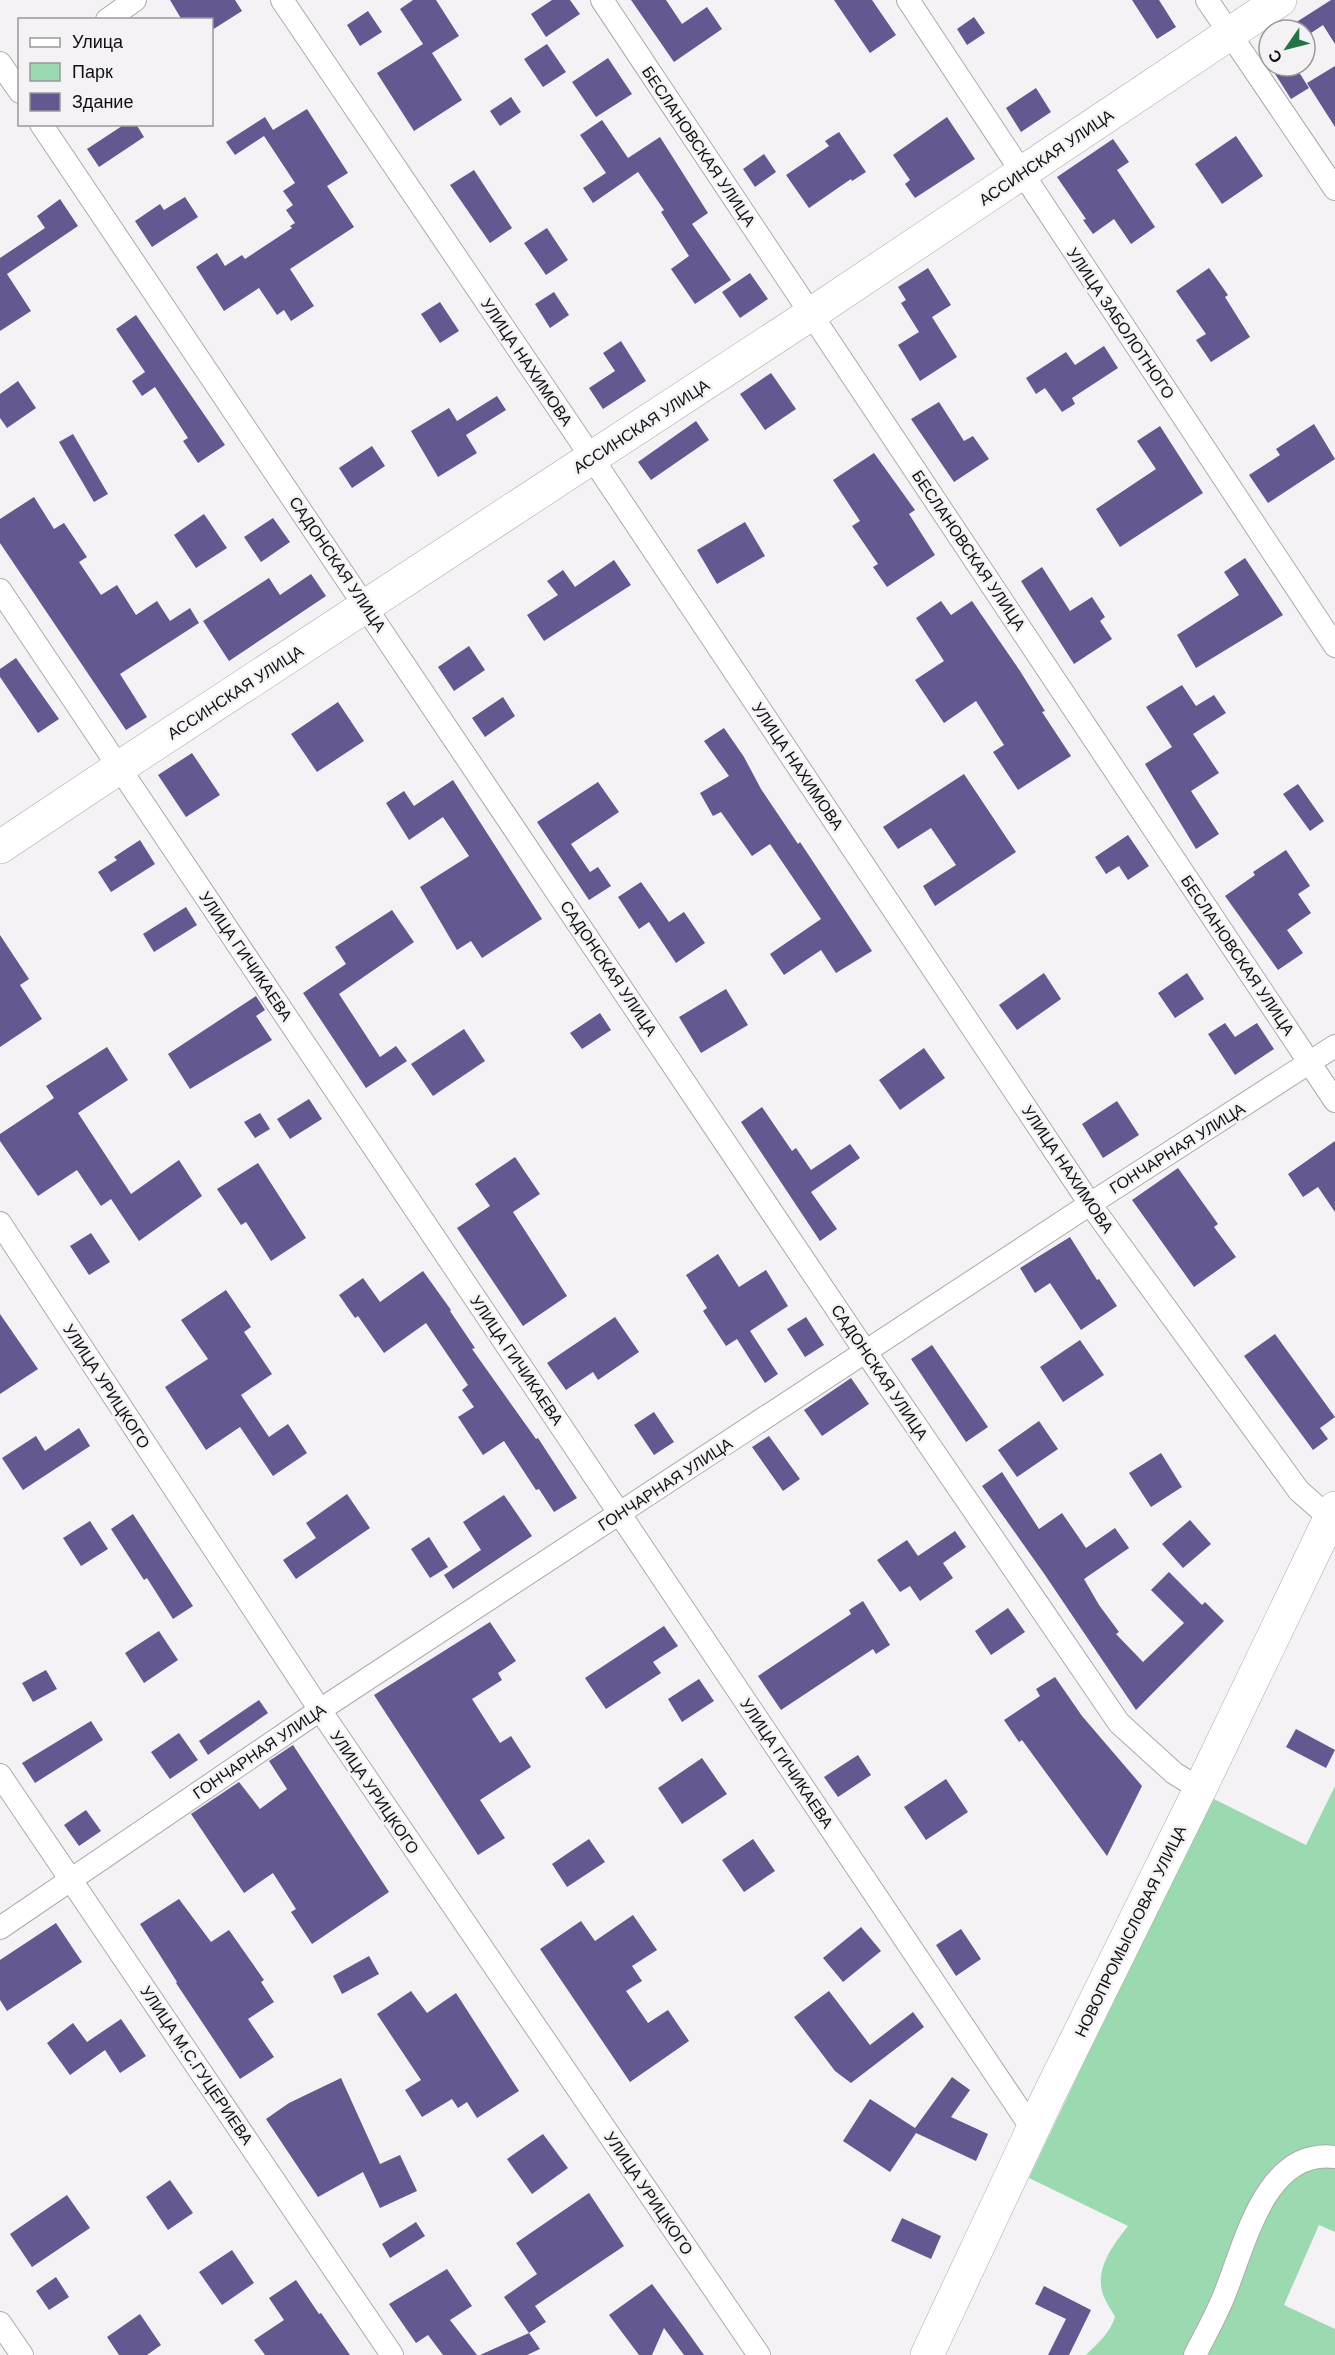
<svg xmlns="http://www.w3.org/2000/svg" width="1335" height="2355" font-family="Helvetica,sans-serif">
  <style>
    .green { fill: #9bdab1 }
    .building { fill: #65578f }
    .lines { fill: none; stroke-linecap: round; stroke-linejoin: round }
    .street-casing { stroke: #acaaad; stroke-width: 24 }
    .secondary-casing { stroke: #acaaad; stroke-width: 34 }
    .street { stroke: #fff; stroke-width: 22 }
    .secondary { stroke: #fff; stroke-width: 33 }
    .labels { text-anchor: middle; stroke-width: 5; stroke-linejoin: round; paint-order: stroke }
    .street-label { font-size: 16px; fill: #101011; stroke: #f5f2f5 }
  </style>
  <rect width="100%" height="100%" fill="#f5f2f5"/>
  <path class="green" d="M1335,1786v446l-16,-7 -35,80 51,24v26h-249c11,-11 24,-22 29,-38 -4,-8 -11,-17 -13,-26 -6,-24 12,-47 26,-65l-99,-48 181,-381 96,48z"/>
  <g class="building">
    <polygon points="170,0 235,0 242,11 212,30 212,20 182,20"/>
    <polygon points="413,0 436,0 459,36 432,53 462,100 414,131 377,73 423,44 400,9"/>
    <polygon points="552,0 570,0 580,14 546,37 531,14"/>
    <polygon points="631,0 666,0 682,24 707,7 722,29 674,62"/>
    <polygon points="834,0 872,0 896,35 870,53"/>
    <polygon points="1132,0 1159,0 1176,27 1157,39"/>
    <polygon points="1331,0 1335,0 1335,44 1323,25 1305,37 1305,30 1284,30"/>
    <polygon points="368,11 382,32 360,46 347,25"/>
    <polygon points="974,17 985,33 967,45 957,29"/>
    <polygon points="547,44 566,72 543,87 524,59"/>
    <polygon points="608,58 632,94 596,117 572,82"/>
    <polygon points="1270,66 1295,66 1309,88 1291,99"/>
    <polygon points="1335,66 1335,127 1307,83"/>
    <polygon points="1036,88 1051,112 1021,132 1006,108"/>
    <polygon points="511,97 521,112 500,126 490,111"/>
    <polygon points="307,109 348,173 327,186 354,227 290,269 314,306 291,321 284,310 277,315 259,288 224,311 196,267 217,253 225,266 242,255 245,259 292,228 290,226 295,223 286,210 293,205 283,191 295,183 264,136 235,155 226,142 265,117 273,130"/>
    <polygon points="947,117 975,159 915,198 905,184 910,180 893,155"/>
    <polygon points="602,120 628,158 660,137 708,213 692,224 731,280 695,304 671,269 689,256 661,212 664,210 638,172 593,203 583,188 606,173 580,135"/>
    <polygon points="125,124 136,124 144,137 99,167 87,149"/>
    <polygon points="839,132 866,172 852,181 851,179 809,208 786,175 829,146 825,141"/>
    <polygon points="1236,136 1263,176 1222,204 1195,164"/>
    <polygon points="1113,139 1129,162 1117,170 1155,227 1131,244 1114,219 1093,234 1083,220 1086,219 1057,177"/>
    <polygon points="764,154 776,172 755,187 743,169"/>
    <polygon points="474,170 512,228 490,243 450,185"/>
    <polygon points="185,197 198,217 152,247 135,221 160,204 164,210"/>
    <polygon points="60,199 78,226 7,274 31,311 0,331 0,258 45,228 37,216"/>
    <polygon points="547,228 568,260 546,275 524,243"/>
    <polygon points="928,268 951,305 932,317 957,357 920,381 898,345 919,332 901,303 906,300 898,287"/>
    <polygon points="1209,268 1228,295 1225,297 1250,337 1211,362 1196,340 1206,334 1176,291"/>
    <polygon points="750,273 768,299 740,318 722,292"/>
    <polygon points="554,292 569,315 550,328 535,304"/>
    <polygon points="440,302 459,331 440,343 421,314"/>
    <polygon points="136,315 225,445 198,463 183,441 188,438 155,387 142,396 132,381 145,372 116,329"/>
    <polygon points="621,341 646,381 603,409 589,388 615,371 603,353"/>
    <polygon points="1104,346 1118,368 1072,398 1075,404 1062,412 1045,388 1036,394 1026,378 1066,352 1075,365"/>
    <polygon points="771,373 796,409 765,430 740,394"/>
    <polygon points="18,381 36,408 7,428 0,418 0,394"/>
    <polygon points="497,396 506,410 466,435 477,453 438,477 411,431 449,408 457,421"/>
    <polygon points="939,402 964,441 973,436 989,459 954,482 911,419"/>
    <polygon points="696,421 709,440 651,480 638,462"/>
    <polygon points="1314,424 1335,459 1268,503 1249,475 1280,455 1276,449"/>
    <polygon points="1160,426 1203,493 1120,547 1096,509 1156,469 1137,441"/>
    <polygon points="73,434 108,494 94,502 59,442"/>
    <polygon points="372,446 385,466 352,488 339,468"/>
    <polygon points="874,453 915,510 909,514 935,555 887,587 873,567 878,564 852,526 860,521 833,480"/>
    <polygon points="34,497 54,529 64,523 87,557 79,562 101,595 117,585 136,615 157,601 170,621 190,608 199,623 120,674 147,717 126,730 0,543 0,519"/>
    <polygon points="204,514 227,548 196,568 174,535"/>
    <polygon points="273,518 290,542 261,562 244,537"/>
    <polygon points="745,522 765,556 717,584 697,550"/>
    <polygon points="1245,558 1283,615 1196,668 1177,635 1239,595 1224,572"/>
    <polygon points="614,560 631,585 544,641 527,615 558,595 547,581 563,570 575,587"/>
    <polygon points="1042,567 1070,611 1092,597 1105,617 1100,621 1112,639 1074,664 1021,581"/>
    <polygon points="311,574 326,596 229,661 203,621 269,578 280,595"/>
    <polygon points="941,601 951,615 972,601 1020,671 1045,711 1042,712 1071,756 1018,790 993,752 1004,745 976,701 944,723 915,680 944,661 916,618"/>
    <polygon points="469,646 485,670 454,691 438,667"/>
    <polygon points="16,658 59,719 38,733 0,677 0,669"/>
    <polygon points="1182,685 1196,706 1214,695 1226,713 1193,734 1219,773 1191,791 1219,834 1196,849 1145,764 1172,747 1146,707"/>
    <polygon points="503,697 515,716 485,737 472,718"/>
    <polygon points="338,702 364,741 317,772 291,734"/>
    <polygon points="724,728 744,757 761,789 798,844 800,842 872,951 836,973 821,950 784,975 770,954 821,919 770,844 752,856 721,812 713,816 700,793 729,776 704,741"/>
    <polygon points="192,753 220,795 186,817 158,775"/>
    <polygon points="964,774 1016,852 935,906 923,886 956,865 931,828 898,849 883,827"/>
    <polygon points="453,780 542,919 482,958 471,941 457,950 420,887 469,856 443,817 409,840 386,803 404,791 414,806"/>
    <polygon points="598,782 619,812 571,844 590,872 598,867 611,886 589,900 537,822"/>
    <polygon points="1298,784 1324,821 1310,831 1283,794"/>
    <polygon points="1128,835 1149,866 1128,880 1119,866 1106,874 1095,857"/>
    <polygon points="140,840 155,864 111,892 98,872 117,860 114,857"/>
    <polygon points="1286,850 1310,886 1298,894 1311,913 1287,930 1303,953 1278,970 1225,896 1255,875 1253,872"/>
    <polygon points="641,882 669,922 684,912 705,943 676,963 649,922 639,929 618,897"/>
    <polygon points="186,907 197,925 154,952 143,934"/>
    <polygon points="392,910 414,942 339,994 380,1057 396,1046 407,1061 366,1088 303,993 346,964 335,947"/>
    <polygon points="0,935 29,979 20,985 42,1019 0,1047"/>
    <polygon points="1044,973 1061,999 1017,1030 999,1005"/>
    <polygon points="1187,973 1204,999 1175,1018 1158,993"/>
    <polygon points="726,989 748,1025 701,1053 679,1017"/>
    <polygon points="256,996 265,1010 256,1016 272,1040 190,1089 168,1054"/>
    <polygon points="600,1013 611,1030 582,1049 570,1033"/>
    <polygon points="1225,1023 1235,1037 1257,1023 1274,1049 1235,1075 1208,1034"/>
    <polygon points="464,1029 485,1061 433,1096 411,1064"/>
    <polygon points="107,1047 128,1080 78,1113 112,1165 131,1194 179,1160 202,1196 139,1241 111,1199 101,1206 77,1170 38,1196 0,1141 0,1134 54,1098 46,1086"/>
    <polygon points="924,1048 945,1078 900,1110 879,1080"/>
    <polygon points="309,1099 322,1119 290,1139 277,1119"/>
    <polygon points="1117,1101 1139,1135 1103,1158 1082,1124"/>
    <polygon points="762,1107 792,1151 796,1148 811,1170 850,1144 860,1158 811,1192 837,1229 820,1241 741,1122"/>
    <polygon points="260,1113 270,1129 255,1138 244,1122"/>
    <polygon points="1335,1141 1335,1212 1318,1187 1303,1197 1288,1174"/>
    <polygon points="515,1157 540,1194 513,1212 567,1296 523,1326 457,1228 490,1206 475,1184"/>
    <polygon points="258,1163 306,1238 271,1261 246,1222 241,1225 217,1189"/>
    <polygon points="1178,1168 1218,1224 1214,1227 1236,1257 1194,1287 1132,1200"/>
    <polygon points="91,1233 110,1262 89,1275 70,1246"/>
    <polygon points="1070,1237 1097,1280 1099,1279 1117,1306 1081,1330 1050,1283 1035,1293 1020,1268"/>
    <polygon points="718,1254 739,1287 766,1270 788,1306 750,1331 778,1374 765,1383 737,1339 726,1346 703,1311 707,1308 686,1275"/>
    <polygon points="423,1271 451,1310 450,1311 475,1348 472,1349 536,1439 538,1438 577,1498 554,1512 539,1489 536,1490 504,1441 483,1455 458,1417 474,1407 462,1390 468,1385 426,1323 384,1353 358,1316 355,1318 339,1295 363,1278 380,1302"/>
    <polygon points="226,1290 251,1327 244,1332 272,1374 241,1395 269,1437 288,1424 307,1453 273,1476 240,1427 206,1450 165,1387 208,1359 181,1320"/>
    <polygon points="0,1314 38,1369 0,1394"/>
    <polygon points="615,1317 639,1352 598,1380 593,1372 566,1390 547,1363"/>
    <polygon points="806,1317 824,1345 805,1357 787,1329"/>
    <polygon points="1275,1334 1335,1417 1320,1428 1328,1439 1313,1450 1244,1356"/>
    <polygon points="1080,1340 1104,1375 1063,1402 1040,1367"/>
    <polygon points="932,1345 988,1427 966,1442 911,1359"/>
    <polygon points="851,1378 869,1404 822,1436 804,1410"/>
    <polygon points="654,1412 674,1442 654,1455 634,1425"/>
    <polygon points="1039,1421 1058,1449 1017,1477 998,1450"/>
    <polygon points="79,1428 90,1446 23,1490 2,1458 36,1436 45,1451"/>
    <polygon points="769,1436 800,1479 783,1491 752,1447"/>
    <polygon points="1161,1453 1182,1487 1151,1507 1129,1473"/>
    <polygon points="1002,1472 1039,1529 1062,1513 1086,1548 1115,1528 1129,1548 1084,1579 1099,1605 1119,1632 1116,1634 1143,1662 1184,1623 1151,1590 1169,1572 1202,1605 1205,1602 1224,1621 1136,1710 1045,1575 982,1486"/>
    <polygon points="347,1494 370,1528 296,1579 283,1560 316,1538 306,1523"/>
    <polygon points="504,1495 532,1536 453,1589 444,1575 481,1550 463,1522"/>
    <polygon points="133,1514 193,1606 173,1619 147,1578 144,1580 111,1529"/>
    <polygon points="1190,1520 1211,1544 1183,1568 1162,1544"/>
    <polygon points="90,1521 108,1549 81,1566 63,1538"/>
    <polygon points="955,1531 966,1547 943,1563 953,1578 920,1601 910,1586 900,1592 877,1560 907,1540 918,1556"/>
    <polygon points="429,1537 448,1567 430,1578 411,1549"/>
    <polygon points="863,1601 890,1645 876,1654 873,1649 781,1710 758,1676 851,1614 849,1610"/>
    <polygon points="1008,1608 1025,1632 991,1655 975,1631"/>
    <polygon points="490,1622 516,1661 498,1673 502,1680 472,1699 500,1743 511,1736 531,1767 480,1800 505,1838 478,1855 374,1695"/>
    <polygon points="664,1626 678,1646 653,1662 661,1673 606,1709 585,1678"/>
    <polygon points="159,1631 178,1660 144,1683 125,1653"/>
    <polygon points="46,1670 57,1689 33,1702 22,1683"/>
    <polygon points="1055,1677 1082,1716 1142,1786 1107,1856 1022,1740 1019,1742 1004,1720 1040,1696 1036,1689"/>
    <polygon points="699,1679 714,1701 682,1722 668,1699"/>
    <polygon points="259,1700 268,1713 208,1755 199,1741"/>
    <polygon points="91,1721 103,1740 35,1783 22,1763"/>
    <polygon points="1296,1729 1335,1750 1326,1768 1286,1747"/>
    <polygon points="179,1733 198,1760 170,1779 151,1752"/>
    <polygon points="293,1745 389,1892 312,1944 291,1912 296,1909 273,1873 244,1893 191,1814 239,1782 260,1809 287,1789 269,1761"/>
    <polygon points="858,1755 871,1775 838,1797 824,1777"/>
    <polygon points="702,1758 727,1794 682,1824 658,1788"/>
    <polygon points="946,1779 968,1812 926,1840 904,1807"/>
    <polygon points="86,1810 101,1831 79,1846 64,1825"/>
    <polygon points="589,1839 605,1862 567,1887 552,1864"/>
    <polygon points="753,1839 775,1871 744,1892 722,1860"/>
    <polygon points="179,1899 211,1942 229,1930 264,1980 261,1982 274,2002 248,2019 274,2057 240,2079 176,1983 177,1982 140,1924"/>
    <polygon points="633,1915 657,1950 632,1966 642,1981 626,1991 648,2023 668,2010 689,2041 630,2082 540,1949 581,1921 595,1941"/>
    <polygon points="56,1923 82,1962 7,2011 0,2000 0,1960"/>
    <polygon points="861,1927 881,1951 843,1982 823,1958"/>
    <polygon points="961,1929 981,1959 956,1976 936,1945"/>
    <polygon points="369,1956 379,1974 342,1994 333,1976"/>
    <polygon points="411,1991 427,2013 456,1993 519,2091 477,2118 467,2102 458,2108 452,2099 422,2117 405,2090 421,2080 377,2014"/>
    <polygon points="829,1991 870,2045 913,2012 924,2027 851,2083 835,2071 794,2017"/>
    <polygon points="121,2019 146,2056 120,2073 105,2050 70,2075 47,2043 73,2023 87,2042"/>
    <polygon points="952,2077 970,2090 951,2117 988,2134 976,2161 916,2133 890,2172 843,2141 870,2099 915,2128"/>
    <polygon points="341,2078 380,2164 400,2155 417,2191 380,2208 363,2172 318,2197 266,2119 289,2103"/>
    <polygon points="543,2134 568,2168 532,2194 507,2159"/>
    <polygon points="170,2180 193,2213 168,2230 146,2197"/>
    <polygon points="589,2193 624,2246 535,2306 546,2322 529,2333 504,2297 537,2274 516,2243"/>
    <polygon points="67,2195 90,2228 32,2267 10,2234"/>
    <polygon points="902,2218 941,2236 931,2259 891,2241"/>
    <polygon points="416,2222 425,2236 390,2258 382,2244"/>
    <polygon points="232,2250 254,2283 222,2305 199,2272"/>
    <polygon points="447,2269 472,2306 450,2320 477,2355 443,2355 428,2335 416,2343 389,2304"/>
    <polygon points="56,2277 69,2297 49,2310 36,2291"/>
    <polygon points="296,2280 319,2314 321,2313 350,2355 265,2355 254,2340 284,2320 269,2298"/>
    <polygon points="652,2284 684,2327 704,2355 684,2355 664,2328 652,2355 639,2355 609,2315"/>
    <polygon points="1044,2286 1091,2310 1069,2355 1048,2355 1066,2319 1035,2304"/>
    <polygon points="140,2314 161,2345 147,2355 119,2355 107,2337"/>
    <polygon points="529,2333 540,2349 527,2355 480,2355"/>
  </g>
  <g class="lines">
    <defs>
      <g id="street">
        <polyline points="282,0 592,458 1090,1204 1299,1491 1330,1518"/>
        <polyline points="602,0 1335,1101"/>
        <polyline points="908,0 1335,646"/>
        <polyline points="1207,0 1335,189"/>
        <polyline points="107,20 135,0"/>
        <polyline points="0,63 20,92"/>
        <polyline points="41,124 865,1351 1119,1723 1174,1773 1200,1789"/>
        <polyline points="0,590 1033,2130"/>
        <polyline points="0,1223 320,1710 759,2355"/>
        <polyline points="0,1775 392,2355"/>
        <polyline points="0,1928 320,1710 1090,1204 1335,1046"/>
        <polyline points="0,2323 22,2355"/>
        <path d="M1195,2355c11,-22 24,-44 32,-67 19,-48 40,-140 108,-131"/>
      </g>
      <g id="secondary">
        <polyline points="0,847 120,767 811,314 1280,0"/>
        <polyline points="927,2355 1048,2097 1200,1789 1335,1508"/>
      </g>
    </defs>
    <use href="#street" class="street-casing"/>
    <use href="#secondary" class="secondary-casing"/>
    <use href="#street" class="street"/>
    <use href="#secondary" class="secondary"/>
  </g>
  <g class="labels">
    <g class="street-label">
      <text transform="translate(699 146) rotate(56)" y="6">БЕСЛАНОВСКАЯ УЛИЦА</text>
      <text transform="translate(1046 157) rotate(-34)" y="6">АССИНСКАЯ УЛИЦА</text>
      <text transform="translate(1121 323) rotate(56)" y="6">УЛИЦА ЗАБОЛОТНОГО</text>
      <text transform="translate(527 362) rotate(56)" y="6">УЛИЦА НАХИМОВА</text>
      <text transform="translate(641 426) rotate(-33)" y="6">АССИНСКАЯ УЛИЦА</text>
      <text transform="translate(969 550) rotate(56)" y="6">БЕСЛАНОВСКАЯ УЛИЦА</text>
      <text transform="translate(338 564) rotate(56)" y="6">САДОНСКАЯ УЛИЦА</text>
      <text transform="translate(235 692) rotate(-33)" y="6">АССИНСКАЯ УЛИЦА</text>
      <text transform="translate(798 766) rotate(56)" y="6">УЛИЦА НАХИМОВА</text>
      <text transform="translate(1238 955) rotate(56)" y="6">БЕСЛАНОВСКАЯ УЛИЦА</text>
      <text transform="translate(246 956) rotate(56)" y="6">УЛИЦА ГИЧИКАЕВА</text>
      <text transform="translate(609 968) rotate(56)" y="6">САДОНСКАЯ УЛИЦА</text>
      <text transform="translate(1177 1148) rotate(-32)" y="6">ГОНЧАРНАЯ УЛИЦА</text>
      <text transform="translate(1068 1169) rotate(56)" y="6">УЛИЦА НАХИМОВА</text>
      <text transform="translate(517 1360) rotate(56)" y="6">УЛИЦА ГИЧИКАЕВА</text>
      <text transform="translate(880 1372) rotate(56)" y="6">САДОНСКАЯ УЛИЦА</text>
      <text transform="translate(107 1386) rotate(57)" y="6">УЛИЦА УРИЦКОГО</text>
      <text transform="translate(665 1484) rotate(-33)" y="6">ГОНЧАРНАЯ УЛИЦА</text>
      <text transform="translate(259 1751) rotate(-34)" y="6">ГОНЧАРНАЯ УЛИЦА</text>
      <text transform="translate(787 1763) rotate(56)" y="6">УЛИЦА ГИЧИКАЕВА</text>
      <text transform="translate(375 1792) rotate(56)" y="6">УЛИЦА УРИЦКОГО</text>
      <text transform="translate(1130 1931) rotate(-64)" y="6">НОВОПРОМЫСЛОВАЯ УЛИЦА</text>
      <text transform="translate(197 2065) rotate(56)" y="6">УЛИЦА М.С.ГУЦЕРИЕВА</text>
      <text transform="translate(649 2193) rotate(56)" y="6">УЛИЦА УРИЦКОГО</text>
    </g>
  </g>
  <rect x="18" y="18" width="195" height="108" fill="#f5f2f5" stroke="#99989a" stroke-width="1.5"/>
  <rect x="30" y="38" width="30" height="9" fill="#ffffff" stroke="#99989a" stroke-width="1.5"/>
  <text x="72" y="48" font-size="18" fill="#101011">Улица</text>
  <rect x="30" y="63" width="30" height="18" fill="#9bdab1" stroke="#99989a" stroke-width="1.5"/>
  <text x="72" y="78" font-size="18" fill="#101011">Парк</text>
  <rect x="30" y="93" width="30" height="18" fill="#65578f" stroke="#99989a" stroke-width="1.5"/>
  <text x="72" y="108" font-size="18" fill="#101011">Здание</text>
  <g transform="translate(1287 48) rotate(235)"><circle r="28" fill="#f5f2f5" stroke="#99989a" stroke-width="1.5"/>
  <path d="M0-4.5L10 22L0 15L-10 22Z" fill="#227445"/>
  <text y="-9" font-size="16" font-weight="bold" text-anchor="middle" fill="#101011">С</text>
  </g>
</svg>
